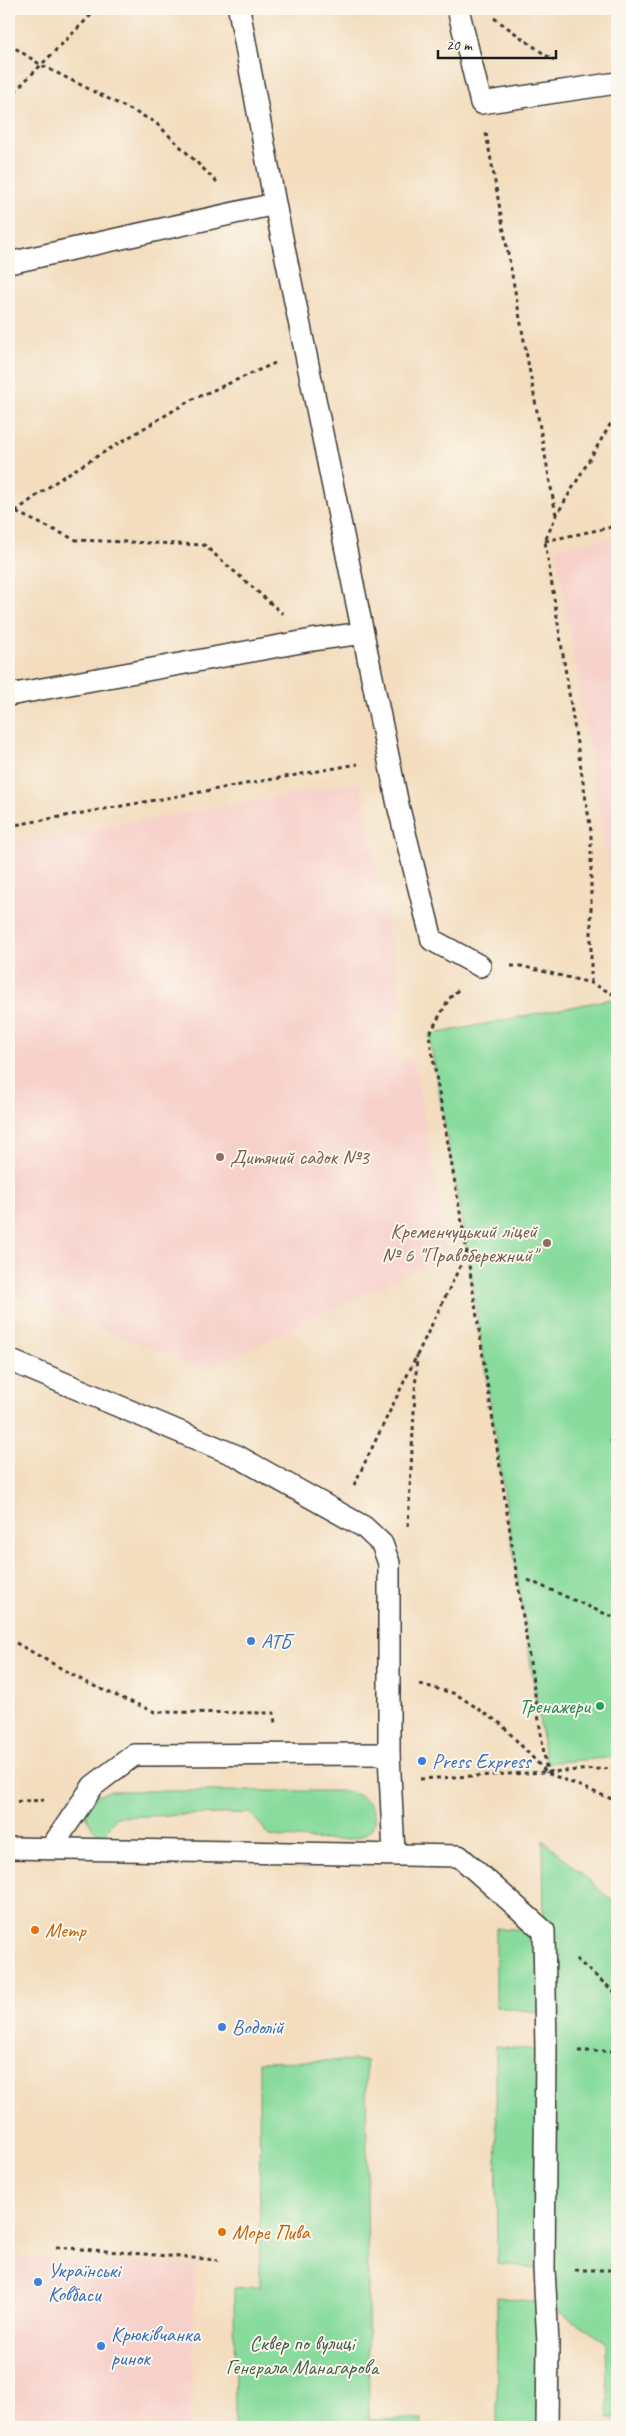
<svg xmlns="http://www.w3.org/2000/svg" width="626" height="2436" font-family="Caveat,sans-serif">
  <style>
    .built { fill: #f7d0ca }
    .green { fill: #88db9c; stroke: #527c5c }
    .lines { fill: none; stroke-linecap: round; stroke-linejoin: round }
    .service-casing { stroke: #3c3934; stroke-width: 24 }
    .path { stroke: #3c3934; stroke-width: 3; stroke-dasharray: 4 4; stroke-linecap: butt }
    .service { stroke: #fff; stroke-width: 21 }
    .education-dot { fill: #8d6e63; stroke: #fbf7ec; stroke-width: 2 }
    .shop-dot { fill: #3f7fe0; stroke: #fbf7ec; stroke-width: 2 }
    .leisure-dot { fill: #2e9e5b; stroke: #fbf7ec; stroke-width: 2 }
    .food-dot { fill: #e8710a; stroke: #fbf7ec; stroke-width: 2 }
    .labels { text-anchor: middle; stroke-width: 4; stroke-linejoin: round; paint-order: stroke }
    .education-label { font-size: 21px; fill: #785e54; stroke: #fbf7ec; text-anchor: start }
    .shop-label { font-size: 21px; fill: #366cbe; stroke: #fbf7ec; text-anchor: start }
    .leisure-label { font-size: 21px; fill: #27864d; stroke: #fbf7ec; text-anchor: end }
    .food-label { font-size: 21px; fill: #c56008; stroke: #fbf7ec; text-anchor: start }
    .park-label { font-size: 21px; fill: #425f49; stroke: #fbf7ec }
  </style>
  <rect width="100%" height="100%" fill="#fbf7ec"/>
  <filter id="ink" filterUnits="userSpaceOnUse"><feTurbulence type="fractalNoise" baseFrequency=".02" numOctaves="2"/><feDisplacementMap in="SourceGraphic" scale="10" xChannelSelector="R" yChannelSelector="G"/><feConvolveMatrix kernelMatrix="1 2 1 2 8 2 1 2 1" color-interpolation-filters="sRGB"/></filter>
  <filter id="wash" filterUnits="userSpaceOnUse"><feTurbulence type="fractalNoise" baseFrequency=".0096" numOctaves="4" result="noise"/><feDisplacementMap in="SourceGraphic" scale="20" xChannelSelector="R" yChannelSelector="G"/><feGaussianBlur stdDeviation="1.12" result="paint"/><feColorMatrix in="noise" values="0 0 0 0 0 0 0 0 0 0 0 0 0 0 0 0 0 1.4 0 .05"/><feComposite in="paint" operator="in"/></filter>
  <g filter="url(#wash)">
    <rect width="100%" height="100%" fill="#f3ddbe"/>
    <g class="built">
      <polygon points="617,536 617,924 556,548"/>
      <polygon points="360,782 404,1009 388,1013 397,1060 413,1057 449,1254 205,1370 9,1292 9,844"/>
      <polygon points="9,2257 195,2265 191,2427 9,2427"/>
    </g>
    <g class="green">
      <polygon points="611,999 617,1012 617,1757 546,1763 467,1252 429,1035"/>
      <path d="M110,1791h234c31,3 44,39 12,47 -18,5 -65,-1 -86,-2l-20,-23 -134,4 -13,20c-23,-14 -22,-41 7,-46z"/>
      <polygon points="543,1840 617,1905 617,2418 608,2418 606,2342 546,2303 547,2427 497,2427 497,2297 545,2303 544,2269 497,2263 496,2046 546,2051 545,2013 496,2007 496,1928 544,1931"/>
      <polygon points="366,2060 369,2420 421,2419 421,2427 235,2427 234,2288 260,2287 259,2062"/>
    </g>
  </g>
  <g filter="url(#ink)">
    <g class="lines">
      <defs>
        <g id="service">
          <polyline points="239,9 275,204 363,633"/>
          <polyline points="458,9 481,103 617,83"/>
          <polyline points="9,263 275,204"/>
          <polyline points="9,695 312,640 363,633 398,805 432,940 480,966"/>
          <polyline points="9,1360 237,1456 364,1527 382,1544 389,1563 389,1754 394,1853"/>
          <polyline points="9,1848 459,1856 544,1931 546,2051 544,2269 548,2343 547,2427"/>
          <polyline points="51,1848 93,1786 134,1755 389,1754"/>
        </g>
      </defs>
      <use href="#service" class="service-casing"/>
      <g class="path">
        <polyline points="494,18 554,61"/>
        <polyline points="9,44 41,65 155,122 219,184"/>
        <polyline points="9,97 97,9"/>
        <polyline points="486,133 556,515"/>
        <polyline points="9,509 76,540 204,545 283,614"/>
        <polyline points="9,516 61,478 191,400 275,363"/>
        <polyline points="545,541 617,526"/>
        <polyline points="9,826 358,764"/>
        <polyline points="511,966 521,966 591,983 617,996"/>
        <polyline points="591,983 591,832 545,541 556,516 617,413"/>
        <polyline points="458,990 449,999 429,1035 467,1252 547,1773"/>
        <polyline points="611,1440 614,1455 617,1454"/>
        <polyline points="354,1485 467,1252"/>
        <polyline points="408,1526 417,1355"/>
        <polyline points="528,1580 617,1619"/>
        <polyline points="9,1639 89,1684 155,1712 274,1713 275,1725"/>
        <polyline points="420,1684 456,1694 501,1724 547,1773 617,1801"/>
        <polyline points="420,1779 617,1768"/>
        <polyline points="9,1802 44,1800"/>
        <polyline points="576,1959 617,1994"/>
        <polyline points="578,2051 617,2051"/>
        <polyline points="56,2247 218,2260"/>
        <polyline points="575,2270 617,2270"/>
      </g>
      <use href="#service" class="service"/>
    </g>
  </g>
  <g class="education-dot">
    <circle cx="220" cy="1157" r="5"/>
    <circle cx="547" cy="1243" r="5"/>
  </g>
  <g class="shop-dot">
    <circle cx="251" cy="1641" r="5"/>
    <circle cx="422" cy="1761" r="5"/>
    <circle cx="222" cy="2027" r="5"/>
    <circle cx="38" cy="2282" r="5"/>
    <circle cx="101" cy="2346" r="5"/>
  </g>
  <circle class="leisure-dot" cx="600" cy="1706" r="5"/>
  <g class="food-dot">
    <circle cx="35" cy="1930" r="5"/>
    <circle cx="222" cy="2232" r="5"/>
  </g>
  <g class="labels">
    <g class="education-label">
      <text x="230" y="1164">Дитячий садок №3</text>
      <text x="537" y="1238" text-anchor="end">Кременчуцький ліцей<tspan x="537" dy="24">№ 6 "Правобережний"</tspan></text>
    </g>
    <g class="shop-label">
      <text x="261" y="1648">АТБ</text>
      <text x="432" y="1768">Press Express</text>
      <text x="232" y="2034">Водолій</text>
      <text x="48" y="2277">Українські<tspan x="48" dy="24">Ковбаси</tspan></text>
      <text x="111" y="2341">Крюківчанка<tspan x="111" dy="24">ринок</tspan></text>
    </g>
    <g class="leisure-label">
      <text x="590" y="1713">Тренажери</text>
    </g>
    <g class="food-label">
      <text x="45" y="1937">Метр</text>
      <text x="232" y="2239">Море Пива</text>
    </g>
    <g class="park-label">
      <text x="302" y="2350">Сквер по вулиці<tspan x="302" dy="24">Генерала Манагарова</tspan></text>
    </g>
  </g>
  <rect width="626" height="2436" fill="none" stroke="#fbf7ec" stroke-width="30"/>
  <path d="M438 50v8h118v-8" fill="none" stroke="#1c1c1c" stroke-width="2.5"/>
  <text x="446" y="50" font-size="15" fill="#1c1c1c" stroke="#fbf7ec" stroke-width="4" paint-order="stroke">20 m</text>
</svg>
